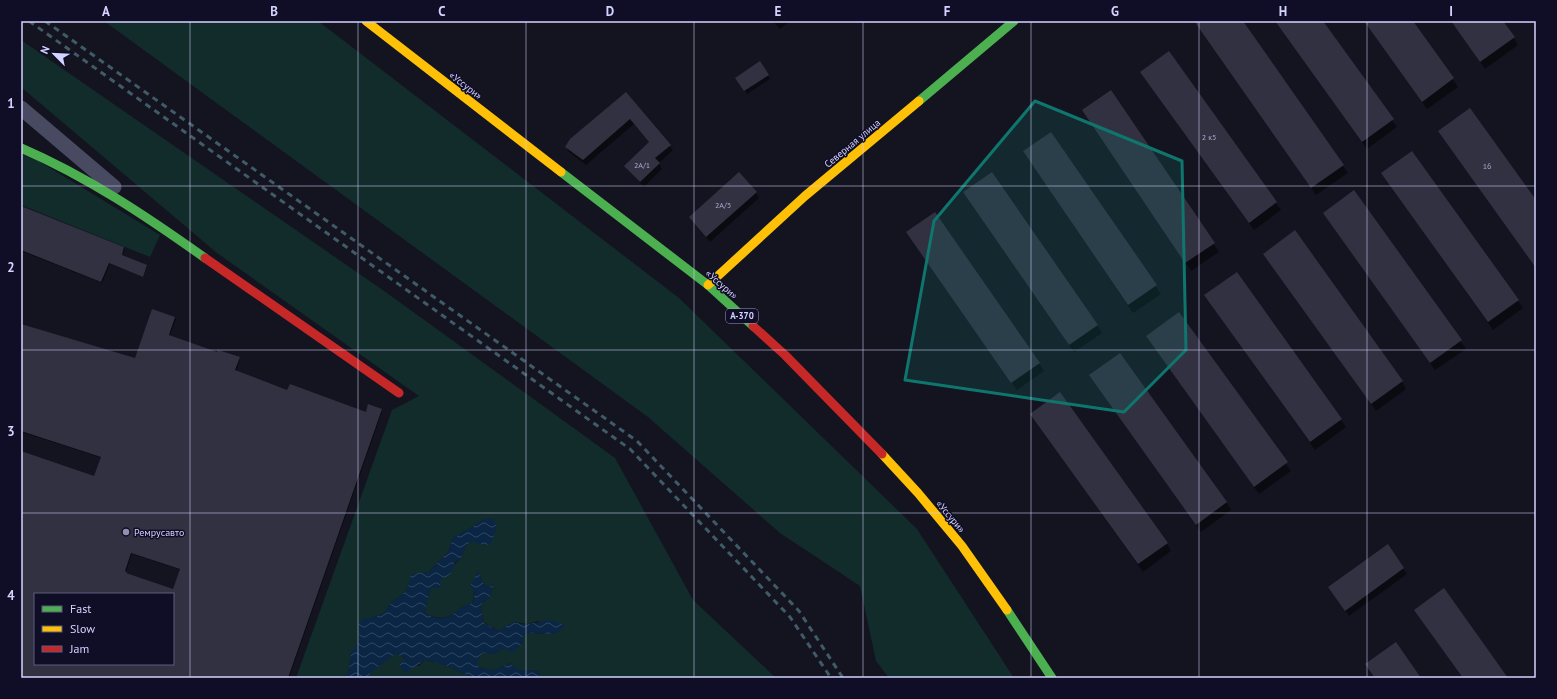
<svg xmlns="http://www.w3.org/2000/svg" width="1557" height="699" font-family="'PT Sans',sans-serif">
  <style>
    .grass { fill: #112c2a }
    .water { fill: url(#water-waves) }
    .shadow { fill: #0007; fill-rule: evenodd }
    .building { fill: #323142; fill-rule: evenodd }
    .lines { fill: none; stroke-linecap: round; stroke-linejoin: round }
    .street { stroke: #484a61; stroke-width: 15 }
    .fast { stroke: #4caf50; stroke-width: 9 }
    .slow { stroke: #ffc107; stroke-width: 9 }
    .jam { stroke: #c62828; stroke-width: 9 }
    .rail { stroke: #405b68; stroke-width: 3; stroke-dasharray: 6 5; stroke-linecap: butt }
    .marked { fill: #0f766e; fill-opacity: 0.2; stroke: #0f766e; stroke-width: 3; stroke-linejoin: round }
    .grid { fill: none; stroke: #d3d3ff; stroke-width: 1; stroke-opacity: 0.55 }
    .poi-dot { fill: #9090b1; stroke: #0f0e26; stroke-width: 1.5 }
    .labels { text-anchor: middle; stroke-width: 3; stroke-linejoin: round; paint-order: stroke }
    .number-label { font-size: 8px; fill: #abaad0 }
    .shield { fill: #0f0e26; stroke: #9898be; stroke-width: 1 }
    .shield-label { font-size: 9px; font-weight: bold; fill: #d3d3ff }
    .street-label { font-size: 10px; fill: #d3d3ff; stroke: #0f0e26 }
    .poi-label { font-size: 10px; fill: #d3d3ff; stroke: #0f0e26; text-anchor: start }
    .neatline { fill: none; stroke: #d3d3ff; stroke-width: 1.5 }
    .grid-label { font-size: 13px; text-anchor: middle; font-weight: bold; fill: #d3d3ff }
  </style>
  <defs>
    <pattern id="water-waves" width="16" height="10" patternUnits="userSpaceOnUse"><rect width="16" height="10" fill="#0b2645"/><path d="M0 5q4-4 8 0t8 0" fill="none" stroke="#2e4561"/></pattern>
  </defs>
  <rect width="100%" height="100%" fill="#141420"/>
  <g class="grass">
    <polygon points="104,21 318,21 679,298 917,529 1014,678 889,678 876,661 860,586 780,533 648,417"/>
    <path d="M21,40l366,253 228,165 78,142 83,78h-239l3,-7 -22,-1 -8,-7 -17,8 -14,-4 -3,-4 7,-10 11,1 10,-6 18,-4 1,-8 3,-3 30,1 -18,-13 -10,3 -15,-2 -14,9 -15,-9 -3,-12 1,-7 8,-6 3,-13 -4,4 -6,-5 -5,-12 -6,33h-6c-15,12 -22,19 -41,9l2,-12 4,-13 30,-30 5,-13 7,-4 12,-22 -32,19 -5,14 -20,21 -7,-1 -10,7 -5,12 -14,11 -8,11 -15,6 -8,14 -5,16 -5,3 -2,17 -4,9h-49l96,-268 27,-14 -202,-143 -196,-166z"/>
    <polygon points="21,154 37,160 160,235 150,257 21,205"/>
    <polygon points="395,653 419,666 425,660 445,665 473,678 370,678 370,673"/>
  </g>
  <path class="water" d="M493,518l4,10 -7,17 -11,-1 -6,-3 -7,4 -5,13 -7,5c0,10 -6,14 -14,17v8h-9l-4,13 -2,12c19,11 26,3 41,-9h6l3,-12 -5,-6 8,-15 5,12 6,5 5,-5 -4,14 -8,6 -1,7 3,13 15,8 14,-9c5,1 11,3 16,2 15,-2 22,-7 36,2l-9,8 -30,-1 -3,3 -1,8 -9,9 -9,-5 -10,6 -11,-1 -7,10 3,4 14,4 17,-8 8,7 22,1 -3,7h-64l-28,-13 -19,-5 -21,13 -6,-9 7,-6 -11,-4 -25,19v5h-25l4,-9 2,-17c9,-6 10,-18 7,-27l6,-7 5,1 15,-6 8,-11 14,-11 5,-12 -1,-4 11,-3 7,1 20,-21 5,-14 32,-19z"/>
  <g class="shadow">
    <polygon points="773,21 790,21 780,29"/>
    <polygon points="1194,21 1242,21 1348,173 1316,195"/>
    <polygon points="1275,21 1322,21 1397,127 1367,149"/>
    <polygon points="1364,21 1412,21 1458,87 1427,109"/>
    <polygon points="1451,21 1502,21 1518,45 1485,69"/>
    <polygon points="1169,52 1281,210 1254,230 1146,80"/>
    <polygon points="760,63 770,79 747,94 736,78"/>
    <polygon points="1111,91 1219,252 1191,271 1083,110"/>
    <polygon points="626,93 673,150 659,163 662,169 644,187 629,171 626,166 650,143 634,124 586,165 569,152 566,147"/>
    <polygon points="1051,133 1161,294 1133,313 1024,152"/>
    <polygon points="1412,152 1523,308 1493,330 1382,173"/>
    <polygon points="756,192 759,198 710,242 691,218"/>
    <polygon points="1354,192 1466,349 1435,370 1324,213"/>
    <polygon points="969,200 1097,325 1102,333 1074,352"/>
    <polygon points="21,207 124,248 125,250 122,256 147,266 147,267 143,277 110,264 102,283 21,251"/>
    <polygon points="912,240 1039,363 1044,371 1017,390"/>
    <polygon points="1264,254 1402,381 1406,389 1376,411"/>
    <polygon points="1237,273 1346,427 1315,450 1206,296"/>
    <polygon points="1179,313 1291,471 1259,494 1147,336"/>
    <path d="M175,318l1,1 -6,17 48,17 21,5 1,2 -4,12 52,19 78,23 16,-4v2l-93,266h-268v-226l74,25 7,-19 -81,-26v-107l115,34zM132,554l49,16 -7,21 -47,-16 -1,-3zM35,594h138v70h-138z"/>
    <polygon points="1090,376 1226,502 1231,510 1201,532"/>
    <polygon points="1031,415 1167,543 1171,551 1143,572"/>
    <polygon points="1387,546 1407,574 1349,616 1333,593"/>
    <polygon points="1415,610 1506,678 1463,678"/>
  </g>
  <g class="building">
    <polygon points="1194,21 1243,21 1344,165 1311,188"/>
    <polygon points="1275,21 1323,21 1394,119 1362,142"/>
    <polygon points="1364,21 1413,21 1454,78 1422,102"/>
    <polygon points="1451,21 1503,21 1515,37 1480,62"/>
    <polygon points="1169,51 1277,202 1249,223 1140,72"/>
    <polygon points="760,61 769,75 744,91 735,78"/>
    <polygon points="1111,90 1215,243 1185,263 1082,110"/>
    <polygon points="626,92 671,145 655,158 660,163 640,182 624,166 649,142 630,119 583,160 565,147 570,139"/>
    <polygon points="1470,108 1536,200 1536,268 1438,131"/>
    <polygon points="1051,132 1157,285 1128,305 1023,151"/>
    <polygon points="1412,151 1519,300 1488,322 1381,173"/>
    <polygon points="739,172 757,192 706,237 689,217"/>
    <polygon points="992,172 1098,325 1069,345 963,192"/>
    <polygon points="1354,190 1462,340 1430,363 1323,213"/>
    <polygon points="21,206 124,247 122,255 147,265 143,277 109,263 101,282 21,250"/>
    <polygon points="935,212 1040,363 1011,383 906,232"/>
    <polygon points="1295,230 1403,381 1371,404 1263,254"/>
    <polygon points="1237,272 1342,419 1310,442 1204,295"/>
    <path d="M152,309l23,8 -6,18 48,17 1,-2 22,7 -5,13 52,20 3,-6 76,28 2,-8 14,5 -94,269h-267v-227l73,25 7,-19 -80,-26v-107l114,34zM131,553l49,16 -7,20 -47,-16 1,-1 -2,-1zM35,594h138v70h-138z"/>
    <polygon points="1179,312 1288,462 1254,487 1146,336"/>
    <polygon points="1120,353 1227,502 1196,525 1089,375"/>
    <polygon points="1060,392 1168,543 1138,564 1030,414"/>
    <polygon points="1388,544 1404,568 1345,611 1328,587"/>
    <polygon points="1444,588 1508,678 1463,678 1414,610"/>
    <polygon points="1396,642 1421,678 1375,678 1365,664"/>
  </g>
  <g class="lines">
    <polyline class="street" points="21,108 114,187"/>
    <g class="fast">
      <polyline points="919,101 1014,21"/>
      <path d="M21,148c67,29 125,68 184,110"/>
      <polyline points="561,172 708,285 753,326"/>
      <polyline points="1007,610 1052,678"/>
    </g>
    <g class="slow">
      <polyline points="366,21 561,172"/>
      <polyline points="708,285 805,196 919,101"/>
      <polyline points="882,454 918,493 962,546 1007,610"/>
    </g>
    <g class="jam">
      <polyline points="205,258 399,393"/>
      <polyline points="753,326 785,355 882,454"/>
    </g>
    <g class="rail">
      <polyline points="29,21 630,449 790,617 831,678"/>
      <polyline points="45,21 637,441 799,611 843,678"/>
    </g>
  </g>
  <path class="marked" d="M1035,101l147,60 4,189 -62,62 -219,-32 29,-159z"/>
  <path class="grid" d="M190,21v657M358,21v657M526,21v657M694,21v657M863,21v657M1031,21v657M1199,21v657M1367,21v657M21,186h1515M21,350h1515M21,513h1515"/>
  <circle class="poi-dot" cx="126" cy="532" r="4"/>
  <g class="labels">
    <g class="number-label">
      <text x="1209" y="140">2 к5</text>
      <text x="642" y="168">2А/1</text>
      <text x="1487" y="169">16</text>
      <text x="723" y="208">2А/3</text>
    </g>
    <rect class="shield" x="726" y="309" width="32" height="14" rx="3"/>
    <g class="shield-label">
      <text x="742" y="319">А-370</text>
    </g>
    <g class="street-label">
      <text transform="translate(466 85) rotate(38)" y="4">«Уссури»</text>
      <text transform="translate(852 143) rotate(-40)" y="4">Северная улица</text>
      <text transform="translate(722 284) rotate(41)" y="4">«Уссури»</text>
      <text transform="translate(951 516) rotate(50)" y="4">«Уссури»</text>
    </g>
    <g class="poi-label">
      <text x="134" y="536">Ремрусавто</text>
    </g>
  </g>
  <rect width="1557" height="699" fill="none" stroke="#0f0e26" stroke-width="44"/>
  <rect x="34" y="593" width="140" height="72" fill="#0f0e26" stroke="#5d5d7d"/>
  <rect x="42" y="606" width="20" height="6" fill="#4caf50" stroke="#5d5d7d"/>
  <text x="70" y="613" font-size="12" fill="#d3d3ff">Fast</text>
  <rect x="42" y="626" width="20" height="6" fill="#ffc107" stroke="#5d5d7d"/>
  <text x="70" y="633" font-size="12" fill="#d3d3ff">Slow</text>
  <rect x="42" y="646" width="20" height="6" fill="#c62828" stroke="#5d5d7d"/>
  <text x="70" y="653" font-size="12" fill="#d3d3ff">Jam</text>
  <g transform="translate(54 54) rotate(294)" stroke="#0f0e26" stroke-width="3" paint-order="stroke">
  <path d="M0-3L7 15L0 10L-7 15Z" fill="#d3d3ff"/>
  <text y="-6" font-size="11" font-weight="bold" text-anchor="middle" fill="#d3d3ff">N</text>
  </g>
  <rect x="22" y="22" width="1513" height="655" class="neatline"/>
  <g class="grid-label">
    <text x="106" y="16">A</text>
    <text x="274" y="16">B</text>
    <text x="442" y="16">C</text>
    <text x="610" y="16">D</text>
    <text x="778" y="16">E</text>
    <text x="947" y="16">F</text>
    <text x="1115" y="16">G</text>
    <text x="1283" y="16">H</text>
    <text x="1451" y="16">I</text>
    <text x="11" y="108">1</text>
    <text x="11" y="272">2</text>
    <text x="11" y="436">3</text>
    <text x="11" y="600">4</text>
  </g>
</svg>
